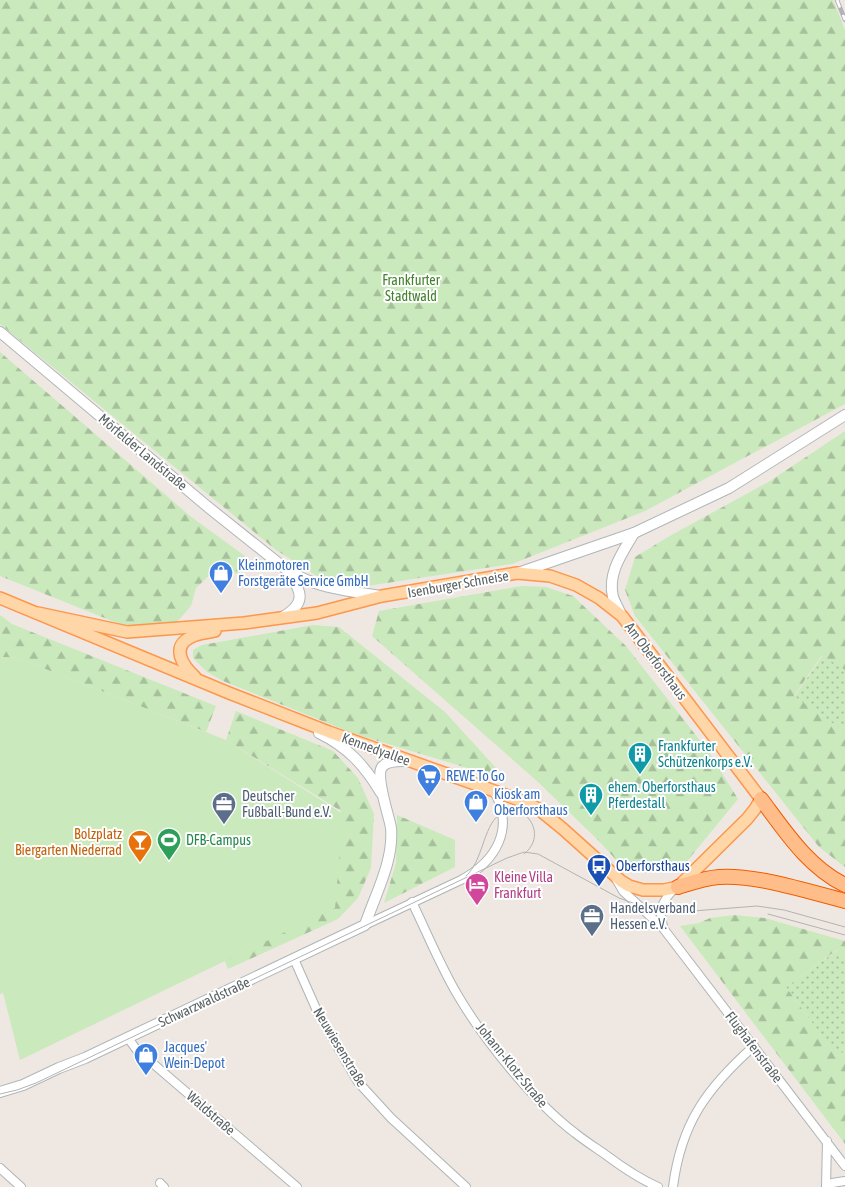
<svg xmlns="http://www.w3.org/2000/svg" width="845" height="1187" font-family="'Asap Condensed',sans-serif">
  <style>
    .grass { fill: url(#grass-dots) }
    .forest { fill: url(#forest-firs) }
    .pitch { fill: #cae9bc }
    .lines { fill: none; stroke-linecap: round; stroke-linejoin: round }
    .street-casing { stroke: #aeb4b6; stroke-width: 10 }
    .secondary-casing { stroke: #afb6b9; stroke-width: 12 }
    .primary-casing { stroke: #fe964c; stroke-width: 14 }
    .highway-casing { stroke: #f15d00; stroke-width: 16 }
    .street { stroke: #fff; stroke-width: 8 }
    .secondary { stroke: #fff; stroke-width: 10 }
    .primary { stroke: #ffd6a7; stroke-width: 11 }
    .highway { stroke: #ffbd89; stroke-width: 14 }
    .tram { stroke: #b2b3b4; stroke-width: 1 }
    .rail-casing { stroke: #b2b3b4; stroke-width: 4.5 }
    .rail { stroke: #fff; stroke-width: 2.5; stroke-dasharray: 8; stroke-linecap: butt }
    .labels { text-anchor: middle; stroke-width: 4; stroke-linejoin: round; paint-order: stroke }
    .park-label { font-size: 14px; fill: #42822c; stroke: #fff }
    .street-label { font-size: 14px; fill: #5a6264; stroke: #fff }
    .shop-label { font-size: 14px; fill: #366cbe; stroke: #fff; text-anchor: start }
    .culture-label { font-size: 14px; fill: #0d838f; stroke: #fff; text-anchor: start }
    .service-label { font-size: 14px; fill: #4e5e75; stroke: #fff; text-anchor: start }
    .food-label { font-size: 14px; fill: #c56008; stroke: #fff; text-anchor: end }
    .leisure-label { font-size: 14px; fill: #27864d; stroke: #fff; text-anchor: start }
    .transit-label { font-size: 14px; fill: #164399; stroke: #fff; text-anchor: start }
    .hotel-label { font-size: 14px; fill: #b23c85; stroke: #fff; text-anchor: start }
  </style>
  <defs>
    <pattern id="grass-dots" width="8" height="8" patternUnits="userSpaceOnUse" patternTransform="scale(1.25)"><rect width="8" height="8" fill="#cae9bc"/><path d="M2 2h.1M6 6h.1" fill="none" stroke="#a7c09c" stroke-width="1.8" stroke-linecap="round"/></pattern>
    <pattern id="forest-firs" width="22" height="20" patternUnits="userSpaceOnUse" patternTransform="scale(1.25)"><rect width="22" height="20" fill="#cae9bc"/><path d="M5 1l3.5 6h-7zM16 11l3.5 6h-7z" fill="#a7c09c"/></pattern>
  </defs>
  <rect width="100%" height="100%" fill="#efe8e2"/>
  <g class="grass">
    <polygon points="823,655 845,670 845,732 794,697"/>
    <polygon points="839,949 845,958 845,1051 837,1057 786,987"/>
  </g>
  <g class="forest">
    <polygon points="0,0 833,0 845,30 845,404 645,511 512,564 367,586 320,578 276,550 0,324"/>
    <polygon points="0,352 190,516 245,556 237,574 225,566 214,571 196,588 191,606 177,622 127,627 0,576"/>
    <polygon points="845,431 845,670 822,655 794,696 845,732 845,867 819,847 635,616 625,590 635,557 668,537 770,481"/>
    <polygon points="521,586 546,587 573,596 626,646 709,752 738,799 679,871 642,873 626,866 617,861 600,842 538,782 372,636 379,611"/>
    <polygon points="0,615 12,624 216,706 206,732 17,658 0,657"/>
    <polygon points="313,625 339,627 445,712 507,780 355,734 223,681 207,672 193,658 193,650 202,645"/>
    <polygon points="236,711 333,751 358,778 374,814 371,868 358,898 338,919 228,969 218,944 316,891 341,811 226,740"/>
    <polygon points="397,815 455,840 455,867 384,903 396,863"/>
    <polygon points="735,915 765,918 845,941 845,958 838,949 786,987 837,1057 845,1051 845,1144 680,926 699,923 710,918"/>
  </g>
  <polygon class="pitch" points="0,657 17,658 226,740 343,814 335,908 20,1060 3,993 0,994"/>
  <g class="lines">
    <defs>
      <g id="street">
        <polyline points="616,879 623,891 663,928 845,1166"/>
        <path d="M412,902c15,31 28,63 45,92 27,46 76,107 118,139 10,8 21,15 31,22 16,12 34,24 52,32"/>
        <path d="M365,925l96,-45c35,-19 55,-52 32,-90"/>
        <path d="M663,926c-5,-17 0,-26 12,-38"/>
        <polyline points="294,959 318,1013 358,1082 391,1118 466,1187"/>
        <polyline points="128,1038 136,1049 297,1187"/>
        <polyline points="0,1168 21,1187"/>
        <polyline points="160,1183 164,1187"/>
        <path d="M673,1187c8,-64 34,-99 81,-141"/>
        <polyline points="826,1187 827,1141"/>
        <polyline points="830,1187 832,1183 845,1181"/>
      </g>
      <g id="secondary">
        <path d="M0,332l208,175 79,63c28,18 62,21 94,26"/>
        <polyline points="518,573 634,533 729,488 845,415"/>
        <path d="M621,615c-2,-6 -6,-12 -8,-18 -6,-24 10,-45 21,-64"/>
        <path d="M281,618c25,-14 22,-25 8,-45"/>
        <path d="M319,733c29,14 46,33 62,60"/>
        <path d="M0,1092l23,-7 36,-17 26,-10 280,-133c10,-30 29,-64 26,-97 -2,-13 -16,-51 -9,-61 5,-7 18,-6 26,-6"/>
      </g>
      <g id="primary">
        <polyline points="0,598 229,693 329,732 528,803 541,811 563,829 621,881 629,886 643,890 664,890 678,887 747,819 755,809 761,799 622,616 599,598 576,585 550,576 517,573 382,596 317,613 244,623 127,632 38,613"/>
        <path d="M195,677c-12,-11 -25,-30 -4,-40 7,-4 16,-4 24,-6"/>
      </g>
      <g id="highway">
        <path d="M761,799c24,32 47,68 84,86"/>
        <path d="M678,887c13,-4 27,-9 41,-10 35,-3 91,15 126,24"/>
      </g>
    </defs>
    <use href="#street" class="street-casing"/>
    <use href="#secondary" class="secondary-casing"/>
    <use href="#primary" class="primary-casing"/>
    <use href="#highway" class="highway-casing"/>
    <use href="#street" class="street"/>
    <use href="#secondary" class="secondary"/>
    <use href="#primary" class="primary"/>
    <use href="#highway" class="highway"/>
    <g class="tram">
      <path d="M466,876c17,-15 17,-49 33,-61 24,-17 51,19 25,39"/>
      <polyline points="768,914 845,935"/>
      <polyline points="0,1094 17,1090 36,1083 507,858 524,852 538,854 619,898 647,908 680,912 757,906 784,910 845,927"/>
    </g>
    <defs>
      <polyline id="rail" points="837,0 845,20"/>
    </defs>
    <use href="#rail" class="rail-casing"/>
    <use href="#rail" class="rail"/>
  </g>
  <defs>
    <symbol id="shop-pin" viewBox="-11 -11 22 30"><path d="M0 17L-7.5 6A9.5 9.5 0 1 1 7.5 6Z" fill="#3f7fe0" stroke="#fff"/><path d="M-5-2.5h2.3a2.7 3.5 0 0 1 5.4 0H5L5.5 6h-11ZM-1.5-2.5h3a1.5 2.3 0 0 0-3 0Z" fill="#fff"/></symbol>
    <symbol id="building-pin" viewBox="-11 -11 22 30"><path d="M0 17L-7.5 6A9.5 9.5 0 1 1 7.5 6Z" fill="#0f9aa8" stroke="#fff"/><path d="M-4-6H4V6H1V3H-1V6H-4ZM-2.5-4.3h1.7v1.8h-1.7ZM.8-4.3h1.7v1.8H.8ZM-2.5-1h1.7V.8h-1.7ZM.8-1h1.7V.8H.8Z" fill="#fff"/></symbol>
    <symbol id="supermarket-pin" viewBox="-11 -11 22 30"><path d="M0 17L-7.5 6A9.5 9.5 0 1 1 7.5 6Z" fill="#3f7fe0" stroke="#fff"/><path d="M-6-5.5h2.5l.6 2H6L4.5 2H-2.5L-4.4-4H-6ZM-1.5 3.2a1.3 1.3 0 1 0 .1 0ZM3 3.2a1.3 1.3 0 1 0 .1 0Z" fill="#fff"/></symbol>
    <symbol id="office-pin" viewBox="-11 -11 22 30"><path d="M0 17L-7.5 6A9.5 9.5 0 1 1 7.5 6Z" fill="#5c6f8a" stroke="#fff"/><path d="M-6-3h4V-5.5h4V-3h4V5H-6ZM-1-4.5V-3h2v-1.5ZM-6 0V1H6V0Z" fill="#fff"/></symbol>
    <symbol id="stadium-pin" viewBox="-11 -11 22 30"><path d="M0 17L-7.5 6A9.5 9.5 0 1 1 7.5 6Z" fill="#2e9e5b" stroke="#fff"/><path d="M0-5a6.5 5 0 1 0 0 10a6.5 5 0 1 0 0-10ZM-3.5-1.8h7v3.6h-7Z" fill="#fff"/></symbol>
    <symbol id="bar-pin" viewBox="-11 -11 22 30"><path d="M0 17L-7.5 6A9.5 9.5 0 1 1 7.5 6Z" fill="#e8710a" stroke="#fff"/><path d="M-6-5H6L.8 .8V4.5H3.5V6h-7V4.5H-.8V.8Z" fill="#fff"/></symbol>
    <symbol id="bus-pin" viewBox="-11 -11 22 30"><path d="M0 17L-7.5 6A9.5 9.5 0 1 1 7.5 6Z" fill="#1a4fb4" stroke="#fff"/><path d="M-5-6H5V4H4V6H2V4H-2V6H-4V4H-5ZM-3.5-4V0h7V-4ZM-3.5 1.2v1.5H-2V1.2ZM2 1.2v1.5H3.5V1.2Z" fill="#fff"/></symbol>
    <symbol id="hotel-pin" viewBox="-11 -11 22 30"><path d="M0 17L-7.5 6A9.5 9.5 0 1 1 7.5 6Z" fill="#d1479c" stroke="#fff"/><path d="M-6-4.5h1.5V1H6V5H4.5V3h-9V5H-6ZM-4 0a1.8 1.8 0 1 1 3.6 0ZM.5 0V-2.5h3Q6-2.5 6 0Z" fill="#fff"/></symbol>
  </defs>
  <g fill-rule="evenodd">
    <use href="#shop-pin" x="207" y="559" width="28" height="38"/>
    <use href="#building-pin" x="626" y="740" width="28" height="38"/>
    <use href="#supermarket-pin" x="415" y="762" width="28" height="38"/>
    <use href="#building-pin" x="577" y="781" width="28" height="38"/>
    <use href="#shop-pin" x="462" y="788" width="28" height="38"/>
    <use href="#office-pin" x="210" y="790" width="28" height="38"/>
    <use href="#stadium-pin" x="155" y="826" width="28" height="38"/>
    <use href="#bar-pin" x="126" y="828" width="28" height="38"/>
    <use href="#bus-pin" x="585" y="852" width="28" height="38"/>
    <use href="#hotel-pin" x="463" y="871" width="28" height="38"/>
    <use href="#office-pin" x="578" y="902" width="28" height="38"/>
    <use href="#shop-pin" x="132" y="1041" width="28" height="38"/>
  </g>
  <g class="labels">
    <g class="park-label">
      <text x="411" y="285">Frankfurter<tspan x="411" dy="16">Stadtwald</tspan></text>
    </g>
    <g class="street-label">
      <text transform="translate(143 452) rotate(40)" y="5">Mörfelder Landstraße</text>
      <text transform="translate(458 584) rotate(-10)" y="5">Isenburger Schneise</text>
      <text transform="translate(656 661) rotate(53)" y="5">Am Oberforsthaus</text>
      <text transform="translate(376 749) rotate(20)" y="5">Kennedyallee</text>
      <text transform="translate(204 1002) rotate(-25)" y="5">Schwarzwaldstraße</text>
      <text transform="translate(340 1047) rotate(59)" y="5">Neuwiesenstraße</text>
      <text transform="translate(754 1047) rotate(53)" y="5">Flughafenstraße</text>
      <text transform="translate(512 1065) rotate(51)" y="5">Johann-Klotz-Straße</text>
      <text transform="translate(211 1113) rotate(41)" y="5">Waldstraße</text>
    </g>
    <g class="shop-label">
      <text x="238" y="570">Kleinmotoren<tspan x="238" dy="16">Forstgeräte Service GmbH</tspan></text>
      <text x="446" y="781">REWE To Go</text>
      <text x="494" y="799">Kiosk am<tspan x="494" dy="16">Oberforsthaus</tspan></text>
      <text x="164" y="1052">Jacques'<tspan x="164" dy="16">Wein-Depot</tspan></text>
    </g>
    <g class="culture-label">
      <text x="658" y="751">Frankfurter<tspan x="658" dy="16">Schützenkorps e.V.</tspan></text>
      <text x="608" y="792">ehem. Oberforsthaus<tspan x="608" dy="16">Pferdestall</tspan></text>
    </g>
    <g class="service-label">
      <text x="242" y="801">Deutscher<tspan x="242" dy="16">Fußball-Bund e.V.</tspan></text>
      <text x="610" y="913">Handelsverband<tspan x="610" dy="16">Hessen e.V.</tspan></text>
    </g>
    <g class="food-label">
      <text x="122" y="839">Bolzplatz<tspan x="122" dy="16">Biergarten Niederrad</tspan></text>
    </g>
    <g class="leisure-label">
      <text x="186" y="845">DFB-Campus</text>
    </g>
    <g class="transit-label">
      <text x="616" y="871">Oberforsthaus</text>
    </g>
    <g class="hotel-label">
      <text x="494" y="882">Kleine Villa<tspan x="494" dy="16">Frankfurt</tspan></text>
    </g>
  </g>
</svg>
